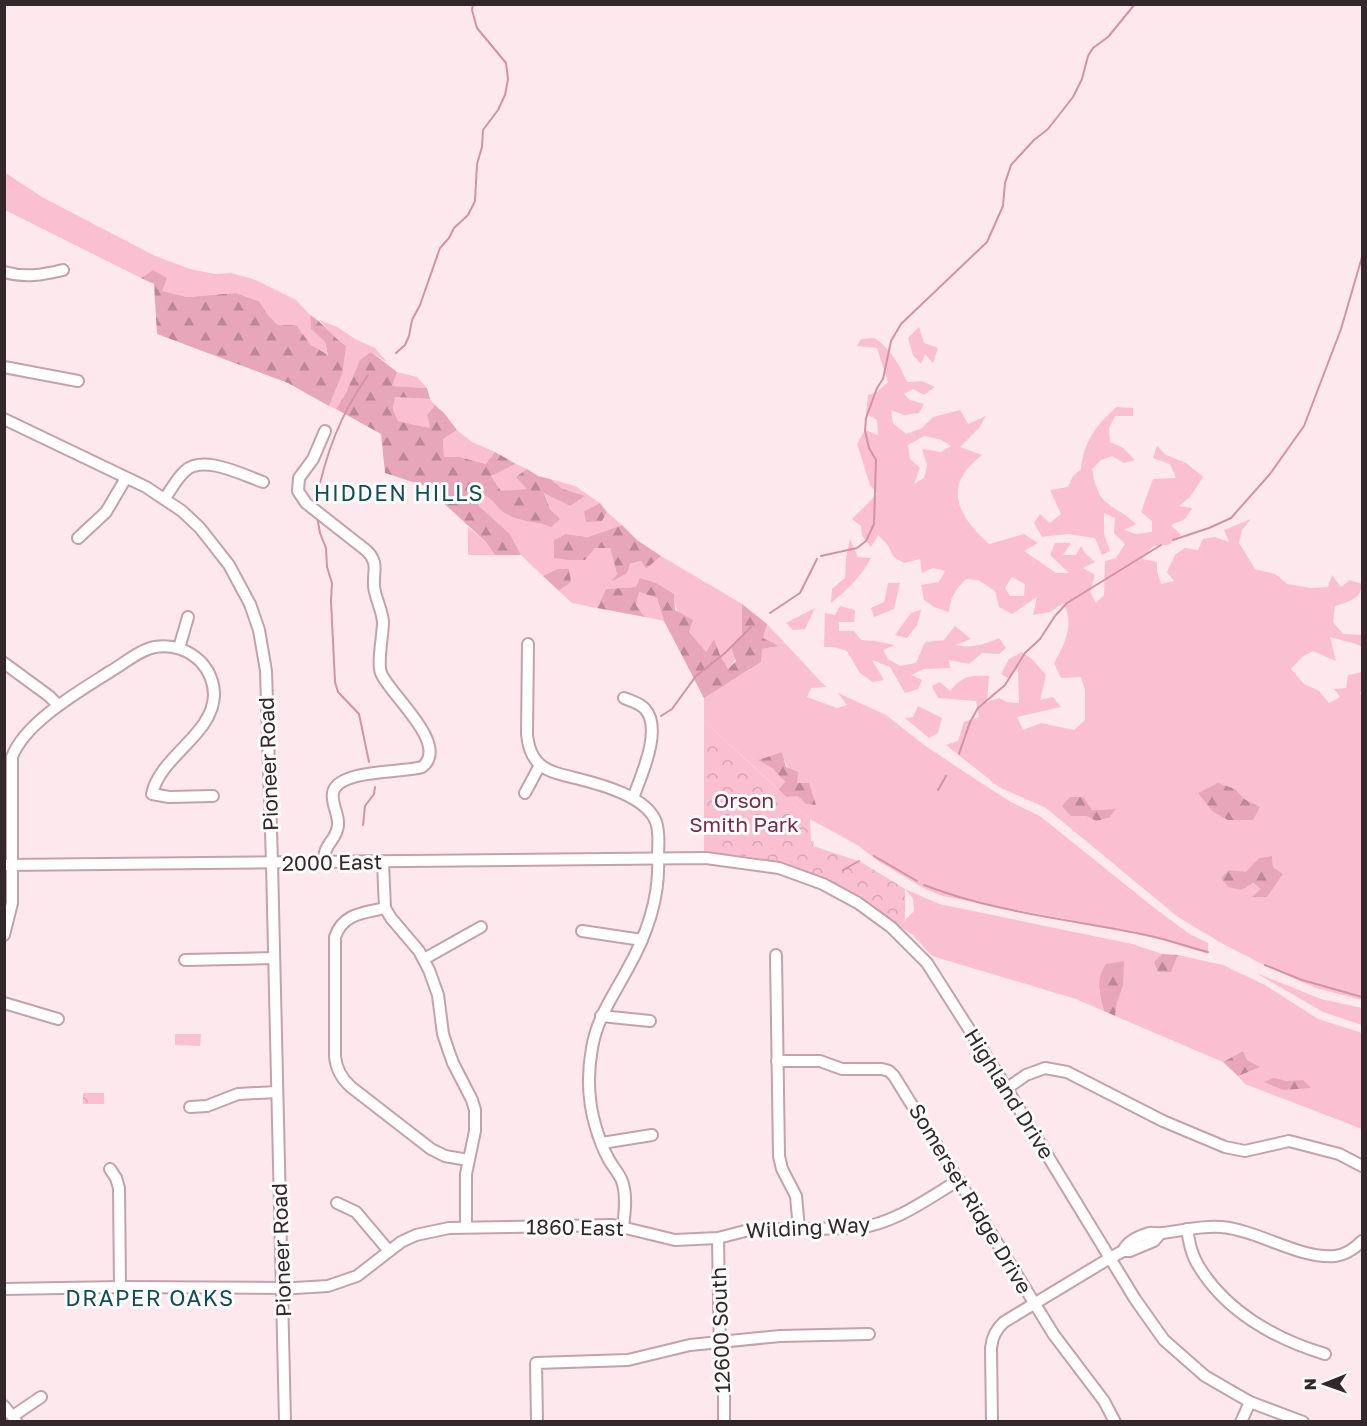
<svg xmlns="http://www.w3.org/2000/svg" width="1367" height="1426" font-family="'Golos Text',sans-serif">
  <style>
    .green { fill: #fac0d1; fill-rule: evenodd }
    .forest { fill: url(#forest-firs) }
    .park { fill: url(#park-crowns) }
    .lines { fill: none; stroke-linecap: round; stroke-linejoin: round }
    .stream { stroke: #d293a6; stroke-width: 2 }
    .minor-casing { stroke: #c3a2ab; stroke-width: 14 }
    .minor { stroke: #fff; stroke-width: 10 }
    .labels { text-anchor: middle; stroke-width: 6; stroke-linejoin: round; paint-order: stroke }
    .street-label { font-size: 21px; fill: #34272b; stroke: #fcfcfc }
    .park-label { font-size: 21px; fill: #772b48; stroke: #fcfcfc }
    .neighbourhood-label { font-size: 22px; letter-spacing: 1.5px; fill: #114d56; stroke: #fcfcfc }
  </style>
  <defs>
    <pattern id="forest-firs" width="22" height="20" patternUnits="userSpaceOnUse" patternTransform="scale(1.5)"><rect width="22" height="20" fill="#e7a6ba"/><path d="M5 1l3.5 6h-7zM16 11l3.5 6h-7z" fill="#bc8797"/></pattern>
    <pattern id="park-crowns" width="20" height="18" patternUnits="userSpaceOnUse" patternTransform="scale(1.5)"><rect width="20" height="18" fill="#fac0d1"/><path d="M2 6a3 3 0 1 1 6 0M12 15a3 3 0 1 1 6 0" fill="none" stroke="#d7a5b4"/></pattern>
  </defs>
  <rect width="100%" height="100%" fill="#fde8ee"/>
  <g class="green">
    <polygon points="4,172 42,197 155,256 190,269 215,274 231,273 256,280 296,300 310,315 311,329 325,342 328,356 311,345 296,325 278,325 268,315 259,301 236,293 187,297 161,291 153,270 141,278 5,210"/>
    <polygon points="320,320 337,327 357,340 375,348 387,362 371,352 336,409 329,406 342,375 335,339"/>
    <polygon points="919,327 924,343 938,348 933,363 925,354 921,364 913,355 908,338"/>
    <path d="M875,338c15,11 25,27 32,44l15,-1 13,6 -11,8 -11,-6 -9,5 6,6 14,4 -5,9 -15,2 -13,-5 2,13 13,11 16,-6 11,-11 27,-7 8,14 18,-8 -7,12 -19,19 22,8c-41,31 -24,61 7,89l35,-10 14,9 -14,8 32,22h13l-19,-18 5,-12h16l-8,12h13l5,-9 4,7 10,9 -12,6 12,7 -5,17 6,11 8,-8 1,-34 11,-3 9,-14 -11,-11 1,-15 -11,-5v21l6,17 -8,4 -7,-17 -27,-4 -26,3 -8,-14 6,-9 10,9 11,-9 -11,-24 18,-3 5,-11 8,-7c2,-26 16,-46 36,-62l16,1v8h-18l-6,12 1,14 13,6 12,12 -11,3 -12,-7 -11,4 -9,9c7,41 19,32 44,55l-12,6 12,4 16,-2v-11l-11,-9 12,-33 23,-1 -6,-14 -17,-6 4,-12 9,9 20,8 17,14 -13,20 -11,9 13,2 -7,11 -14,6 10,10 -13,10 -15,1 -11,13 15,3v10l4,12 13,-3 -7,-9 8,-17 10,-7 13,2 5,-11 12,-2 14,5 -5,-12 27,-11 -9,11 -3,13 16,26 20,5 12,10 24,4 17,-1 4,-12 9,12 9,-7 12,4c0,15 -15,18 -27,22l-2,16 10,12 19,1v12c-5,-4 -23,-7 -32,-10l6,24 -23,-10 -11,6 -11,12 13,15 15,7 10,12 11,-6 -6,-8 12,-1 2,-13 14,-3v19l-2,2 2,5v302l-46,-12 -48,-21 -45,-23 -45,-27 -132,-109 -47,-21 -53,-42 12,-4 6,-19 15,-5 -3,-16 -38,-3 -6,-12 8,-4 10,9c12,-15 20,-16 39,-15l-2,26 12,-4 8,4 12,1 -1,-35 -9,11 -8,-5 8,-15 13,-7 10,7 14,16 -6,25 13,-3 8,10 -44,10 6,13 18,-7 33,7 11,-10v-30l-4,-13 -20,1 -7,-15c11,-19 21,-40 9,-60l-13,9 -17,3 4,-18 -25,17 -13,-7 -4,-16 -17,-11 -12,-1c-10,10 -16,18 -17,33l-15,-5 -10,-7 -3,-15 18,-3 6,-11 -12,-3 -11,5 -2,-14 -16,4 -10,-6 -7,-13 -9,-9 -7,12 -9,-11 -1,-10 -9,-7 25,-25 -7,-9 -13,-41 8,-14 13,5 -1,-15 -11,-6 2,-19 9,-3 11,-10 -11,-34 -20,-2 4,-7zM924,436l18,4 9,6 -10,6 -19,-3 5,16 -3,13 -10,6 6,-16 -10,-9 -2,-14zM1012,577l13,7 -1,12h-14l-5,-8zM1115,809l-6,9 -13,3 -10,-5 5,-6zM1272,856l1,11 9,8 -15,22h-14l9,-8 -33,-19 17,3 13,-15z"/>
    <polygon points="397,372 417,377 427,388 391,386"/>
    <polygon points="395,397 430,399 435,405 427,415 430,428 398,421 393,409"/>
    <polygon points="457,430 472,442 495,452 487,464 460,457 444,457 443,439"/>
    <polygon points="516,464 527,469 517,477 528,489 501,492 491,476"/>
    <path d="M550,479l25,7 25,17 -16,8 18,10 5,-9 15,13 -34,12 -22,-3 29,14h15l7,26 -4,6 16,-15 12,-4 5,8 15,-13 81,48c0,23 3,48 -14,65l-8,-14 -6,-15 -8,12c-17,-16 -30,-34 -32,-58l-37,-7 -31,2 -9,19 -25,-5 -13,-12 12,-9 -14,-13 -14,7 -22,-21 -11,-21 -31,-28 -3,-13c20,4 17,14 32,22 10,5 30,6 43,11l8,-7 -9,-10 -6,-17 26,14 14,-10 -21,-7z"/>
    <polygon points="468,527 486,542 495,555 468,555"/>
    <path d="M850,539l8,18 13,1c-10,19 -24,32 -40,45l1,-14 13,-11 1,-20z"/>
    <polygon points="888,583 900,583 894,609 874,617 871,608 884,602"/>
    <polygon points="639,592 657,598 664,621 645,617 636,605"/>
    <path d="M840,606l15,4 -1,12h-15v9h15l7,9 14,1 20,4 -12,5 5,9 12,7 16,-3 9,-21 19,-2 11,-14 16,13 -16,6c17,4 29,-1 44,-7l7,10 -7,6 -17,-1 -13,11 -20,-4 1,8 -26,1 -13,6 11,5 -4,9 -13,4 -15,-26 -18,-7 12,20 -11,2 -13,-9 -13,-22 -13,-4h-10l1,-34 10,2z"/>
    <polygon points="815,608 805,629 793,630 786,623"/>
    <polygon points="921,610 917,625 907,638 895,635 911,613"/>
    <path d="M767,624l59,63 -15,1 -4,9 30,11 10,-3 -9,-12 48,22 38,30 51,34 36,23 29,14 112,90 36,27 20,10v11l-64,-20 -201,-38 -18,-7 -47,-28 -19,-15 -49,-27 -24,-22 12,-1c-2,-16 -12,-28 -16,-44l-23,8 13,8 13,14 -7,7 -74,-68v-23l28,-19 18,-9 12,-21 16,-3 -15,-8z"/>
    <polygon points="918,706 942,718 938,733 929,738 905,718 913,717"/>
    <polygon points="905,889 939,904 1132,944 1162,954 1154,962 1171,971 1178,955 1223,965 1265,985 1318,1019 1362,1033 1362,1129 1245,1084 1238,1076 1261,1067 1247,1060 1243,1051 1223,1062 1115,1016 1117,1003 1123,986 1099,990 1104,1011 1076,999 932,956 913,935 899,926 914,911 913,899"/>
    <polygon points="1256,973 1321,999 1362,1008 1362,1025 1323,1012"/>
    <polygon points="175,1034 201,1034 200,1046 175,1045"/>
  </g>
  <g class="forest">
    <path d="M153,270l14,8 -5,13 25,6 49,-4 23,8 9,14 10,10h18l15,20 17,10 -3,-13 -14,-13 -1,-14c14,8 22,22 36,31l-4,29 -13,31 -41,-23 -131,-49 -3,-50 -13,-6z"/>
    <path d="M371,352l26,20 -5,14 35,2 3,11 -35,-2 -2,12 5,12 32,7 -3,-13 8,-10 9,8 13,17 -14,9 1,18h16l26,7 9,-12 21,12 -25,12 10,15 26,-2 -11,-12 11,-8 11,7 12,3 13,10 22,7 -15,10 -26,-13 6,16 10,10 -9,8c-13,-6 -30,-5 -43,-12 -14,-7 -13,-19 -32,-22l3,13 31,28 11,21h-26l-9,-13 -61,-56 -40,-13 -4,-39 -45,-25 11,-18 13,-31z"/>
    <polygon points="600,503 607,512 602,521 586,522 584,511"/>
    <polygon points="622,525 637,540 661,556 646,569 641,561 630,564 627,573 611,582 617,574 610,548 595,548 585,560 568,560 554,558 554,540 566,534 588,537"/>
    <polygon points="557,569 569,569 571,582 559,591 543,576"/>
    <polygon points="640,578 656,583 674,594 675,610 693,620 689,632 706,652 714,639 720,655 728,669 736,661 731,646 742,637 742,604 767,624 763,638 779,646 762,649 761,662 704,698 664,621 657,598 639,592 636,605 645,617 597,608 606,589 636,587"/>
    <polygon points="782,752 786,767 798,772 797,783 809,783 816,805 806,804 798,796 786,797 778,789 785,782 772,768 758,760"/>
    <polygon points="1218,783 1235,789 1244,799 1260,807 1253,820 1228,820 1212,811 1198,793"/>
    <polygon points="1070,797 1083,797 1092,810 1116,809 1109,818 1096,821 1086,816 1071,816 1062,806"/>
    <polygon points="1272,856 1273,867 1283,874 1267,897 1252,897 1261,889 1253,883 1241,890 1228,887 1221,878 1229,870 1246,872 1259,858"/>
    <polygon points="1162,954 1178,955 1171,972 1158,972 1154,962"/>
    <path d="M1124,961l-1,25 -6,17 -2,13 -11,-5c-4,-17 -9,-31 2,-47z"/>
    <polygon points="1243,1051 1247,1060 1261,1067 1238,1076 1223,1062"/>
    <polygon points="1274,1078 1287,1081 1303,1080 1311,1088 1283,1090 1264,1082"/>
  </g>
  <g class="park">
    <path d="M704,721l106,98 1,22h3l-1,5 48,16 44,27v30l-6,7c-62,-49 -116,-71 -195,-73z"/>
    <rect x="83" y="1093" width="21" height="11"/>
  </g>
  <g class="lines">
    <g class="stream">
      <polyline points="396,353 405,345 409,336 412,320 420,305 440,248 449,238 454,228 468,215 475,201 477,164 482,147 483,130 498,110 505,95 508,79 506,63 477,28 472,10 473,4"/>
      <path d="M317,508l-1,-7c10,-48 24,-86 52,-126"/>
      <polyline points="317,516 320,533 326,548 327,567 332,583 331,601 335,682 338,692 359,714 369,762"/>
      <polyline points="1173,540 1209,528 1231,518 1270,474 1304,426 1341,329 1362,257"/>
      <polyline points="821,556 857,548 866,541 874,524 876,460 869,448 865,431 866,418 877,388 883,379 891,341 901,324 987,242 1003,206 1005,183 1011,165 1034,140 1048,129 1073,97 1082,79 1088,56 1093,48 1108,37 1135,4"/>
      <polyline points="770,613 800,593 817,559"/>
      <polyline points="661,716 672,709 696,676 725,653 751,627"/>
      <polyline points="959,754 970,722 978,708 1005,685 1025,653 1040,639 1055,616 1067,603 1161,545"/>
      <polyline points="938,790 946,776"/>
      <polyline points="363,825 365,806 374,794 375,787"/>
      <polyline points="874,856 917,881"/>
      <polyline points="843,870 859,861"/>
      <path d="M924,885c69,27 144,34 217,49 22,4 44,12 67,18"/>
      <polyline points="1265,965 1302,980 1362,997"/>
    </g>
    <defs>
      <g id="minor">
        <path d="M4,272c21,6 38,3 59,-2"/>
        <polyline points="4,367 78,381"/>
        <polyline points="4,419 146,487 182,511 200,528 229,565 250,604 259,630 266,671 272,863 285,1422"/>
        <path d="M165,498c6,-8 12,-20 20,-27 18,-17 58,4 78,11"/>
        <polyline points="78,538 106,512 126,478"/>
        <path d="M528,644l-1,90c3,35 23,38 52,45 24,6 68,18 77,43 4,11 2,24 2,36 2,40 -11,77 -31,112 -14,26 -30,48 -35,78 -5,27 -4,54 4,80 3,10 7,21 12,30 4,8 11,15 14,23 5,14 3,31 1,45"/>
        <polyline points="179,648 188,617"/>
        <polyline points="4,663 49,696 58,705"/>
        <path d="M624,698c7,3 16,5 21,11 18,20 -4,67 -12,89"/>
        <polyline points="525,793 540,765"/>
        <path d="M324,862c-1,-19 13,-21 14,-37 1,-11 -7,-21 -5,-32 4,-24 70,-20 89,-26 29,-22 -33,-73 -41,-94 -4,-11 2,-38 2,-51 -1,-13 -8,-24 -9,-36 -1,-15 5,-23 -7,-35l-61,-48 -8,-12 1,-13 14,-19 12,-28"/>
        <polyline points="383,862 385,908 391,918 419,951 429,970 438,995 443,1034 448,1049 453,1063 472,1100 475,1110 475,1131 466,1174 466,1227"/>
        <polyline points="4,865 706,858 779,868 823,884 858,903 891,927 927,963 1002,1081 1135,1299 1164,1340 1205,1376 1250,1402 1303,1422"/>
        <path d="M385,908c-21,5 -42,5 -50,29v119c1,13 6,22 16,31l80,62 14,7 23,4"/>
        <polyline points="582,931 642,940"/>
        <path d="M4,935l8,-32v-146c13,-35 68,-66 99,-86 14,-8 28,-21 44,-24 17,-3 34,3 46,15 8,9 13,21 13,33 -1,40 -54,61 -62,99l17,3 44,-1"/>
        <polyline points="776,955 779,1156 782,1169 796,1196 799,1229"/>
        <polyline points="424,959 481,927"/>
        <polyline points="185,960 274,958"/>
        <polyline points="4,1003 58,1019"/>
        <polyline points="601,1016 650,1021"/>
        <polyline points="777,1061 820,1061 842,1069 882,1069 889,1071 894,1076 1054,1335 1104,1401 1115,1422"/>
        <polyline points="1006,1089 1026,1075 1045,1068 1067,1072 1163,1121 1225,1147 1245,1151 1289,1141 1339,1154 1362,1166"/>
        <polyline points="190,1107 207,1106 238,1094 277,1092"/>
        <polyline points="602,1143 652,1135"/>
        <polyline points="110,1169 116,1178 119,1188 120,1287"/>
        <polyline points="337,1203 356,1212 389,1251"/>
        <path d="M1187,1229c2,12 4,25 11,36 27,46 77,74 127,89"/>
        <polyline points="718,1238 720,1357 724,1391 724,1422"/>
        <path d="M1123,1251c4,-10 16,-15 26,-18 4,-1 9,1 13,0 20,-2 40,-8 60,-6 38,4 77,32 113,29 10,-1 20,-8 27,-15"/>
        <path d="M4,1289l116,-2 175,1 33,-2 29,-10 44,-34 15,-7 33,-7 164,-3 62,15 43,-2 31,-8 109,-2c38,-5 69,-29 101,-48"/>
        <polyline points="4,1406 16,1421"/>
        <polyline points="13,1416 41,1397"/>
        <polyline points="537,1422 536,1363 628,1360 690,1345 780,1336 869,1334"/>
        <path d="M992,1422l-1,-74c1,-11 5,-19 13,-26l106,-64 13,-7h7l24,-10 6,-7"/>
        <polyline points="1241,1422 1250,1402"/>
      </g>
    </defs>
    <use href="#minor" class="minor-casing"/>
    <use href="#minor" class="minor"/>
  </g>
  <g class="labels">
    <g class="street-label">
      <text transform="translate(269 764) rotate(-92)" y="7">Pioneer Road</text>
      <text transform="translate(332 863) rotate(-1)" y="7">2000 East</text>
      <text transform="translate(1009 1094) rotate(58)" y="7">Highland Drive</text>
      <text transform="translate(970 1199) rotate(59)" y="7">Somerset Ridge Drive</text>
      <text transform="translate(575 1228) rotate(1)" y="7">1860 East</text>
      <text transform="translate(808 1228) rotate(-3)" y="7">Wilding Way</text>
      <text transform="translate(282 1250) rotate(-92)" y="7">Pioneer Road</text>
      <text transform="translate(721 1330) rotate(-92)" y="7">12600 South</text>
    </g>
    <g class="park-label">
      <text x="744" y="808">Orson<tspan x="744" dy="24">Smith Park</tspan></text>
    </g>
    <g class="neighbourhood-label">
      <text x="399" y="501">HIDDEN HILLS</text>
      <text x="150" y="1306">DRAPER OAKS</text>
    </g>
  </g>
  <rect width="1367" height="1426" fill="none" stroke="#34272b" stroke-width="12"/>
  <g transform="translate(1325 1384) rotate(269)" stroke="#fcfcfc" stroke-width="4.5" paint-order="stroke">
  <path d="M0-4.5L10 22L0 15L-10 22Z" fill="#34272b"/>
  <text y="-9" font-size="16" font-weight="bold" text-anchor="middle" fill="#34272b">N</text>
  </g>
</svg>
